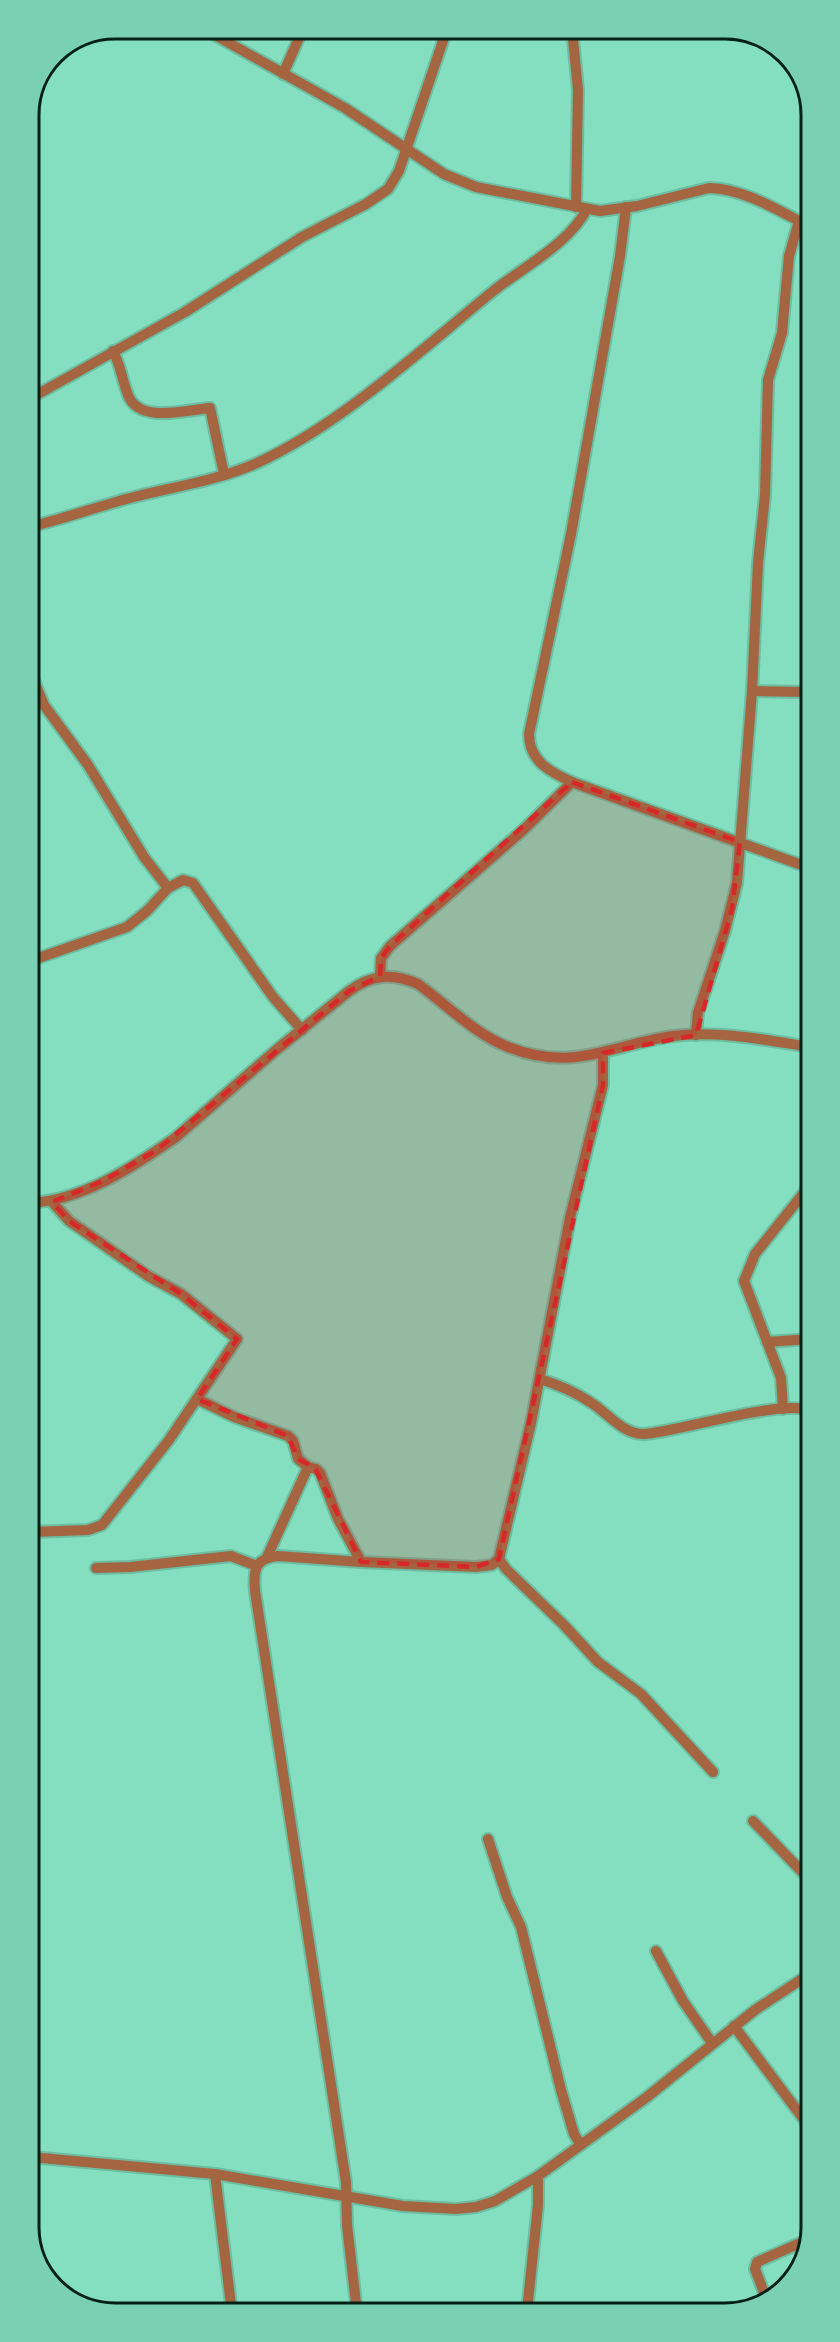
<svg xmlns="http://www.w3.org/2000/svg" width="840" height="2342" font-family="'Space Grotesk',sans-serif">
  <style>
    .lines { fill: none; stroke-linecap: round; stroke-linejoin: round }
    .street-casing { stroke: #6dbda2; stroke-width: 14 }
    .street { stroke: #a46540; stroke-width: 10 }
    .marked { fill: #d62828; fill-opacity: 0.2; stroke: #d62828; stroke-width: 4.5; stroke-dasharray: 12 8; stroke-linejoin: round }
    .rim { fill: none; stroke: #022017; stroke-width: 3 }
  </style>
  <rect width="100%" height="100%" fill="#84dfc0"/>
  <g class="lines">
    <defs>
      <g id="street">
        <path d="M204,29l141,79 99,66 32,13 124,24 37,-5 72,-18c36,1 68,22 100,38"/>
        <polyline points="572,29 578,90 576,207"/>
        <polyline points="283,74 303,29"/>
        <path d="M626,207l-6,49 -49,278 -42,200c0,27 21,38 43,48l238,86"/>
        <path d="M113,351c8,15 9,29 15,44 11,29 58,15 82,13l14,66"/>
        <polyline points="29,399 185,312 302,237 366,204 388,189 399,171 447,29"/>
        <path d="M29,527c34,-8 67,-20 101,-29 41,-11 87,-17 127,-35 83,-38 164,-113 235,-171 31,-25 76,-47 95,-83"/>
        <polyline points="29,669 44,705 88,765 144,857 168,888 183,880 193,883 273,997 302,1030"/>
        <polyline points="752,691 809,692"/>
        <polyline points="30,961 127,927 147,911 168,888"/>
        <polyline points="380,976 381,958 390,946 523,830 572,782"/>
        <polyline points="696,1035 698,1013 725,931 737,883 752,691 758,563 765,495 768,380 782,333 789,256 799,221"/>
        <path d="M30,1203c53,-3 103,-36 146,-66l100,-87 73,-59c23,-17 44,-18 69,-7 29,21 57,50 90,63 66,26 102,-2 165,-11 45,-6 93,4 137,11"/>
        <polyline points="767,1342 810,1339"/>
        <path d="M540,1379c16,5 35,13 50,23 17,10 33,33 54,32 30,-1 147,-38 166,-22"/>
        <polyline points="197,1399 234,1417 288,1436 293,1441 298,1459 308,1467 267,1557"/>
        <polyline points="783,1409 781,1378 744,1281 755,1254 810,1185"/>
        <polyline points="308,1467 316,1469 320,1473 338,1519 361,1562"/>
        <polyline points="31,1532 88,1530 102,1525 169,1440 237,1339 181,1294 148,1276 69,1221 52,1202"/>
        <polyline points="499,1559 506,1569 564,1625 598,1662 641,1694 713,1772"/>
        <polyline points="96,1568 130,1567 231,1556 257,1566"/>
        <polyline points="753,1821 811,1881"/>
        <polyline points="488,1839 507,1897 521,1927 561,2090 574,2134 580,2144"/>
        <polyline points="656,1951 683,2001 712,2043"/>
        <polyline points="734,2026 811,2129"/>
        <polyline points="31,2157 215,2174 403,2206 456,2209 476,2207 495,2201 538,2176 647,2097 755,2010 811,1973"/>
        <polyline points="215,2174 232,2313"/>
        <polyline points="766,2298 755,2269 757,2262 807,2240"/>
        <polyline points="527,2311 538,2205 538,2176"/>
        <path d="M357,2312l-10,-87 -1,-43 -91,-591c-2,-21 0,-33 23,-35l83,6 115,5 16,-2 7,-6 32,-136 39,-205 33,-133v-32"/>
      </g>
    </defs>
    <use href="#street" class="street-casing"/>
    <use href="#street" class="street"/>
  </g>
  <path class="marked" d="M572,782l168,60 -8,67 -36,126 -93,18v32l-104,474 -23,8 -115,-5 -46,-94 -17,-9 -10,-23 -91,-37 40,-60 -56,-45 -112,-73 -17,-19 51,-21 54,-31 192,-159 31,-15 1,-18 9,-12z"/>
  <path d="M0 0H840V2342H0ZM115 39H725A76 76 0 0 1 801 115V2227A76 76 0 0 1 725 2303H115A76 76 0 0 1 39 2227V115A76 76 0 0 1 115 39Z" fill="#7ad0b2" fill-rule="evenodd"/>
  <path class="rim" d="M115 39H725A76 76 0 0 1 801 115V2227A76 76 0 0 1 725 2303H115A76 76 0 0 1 39 2227V115A76 76 0 0 1 115 39Z"/>
</svg>
